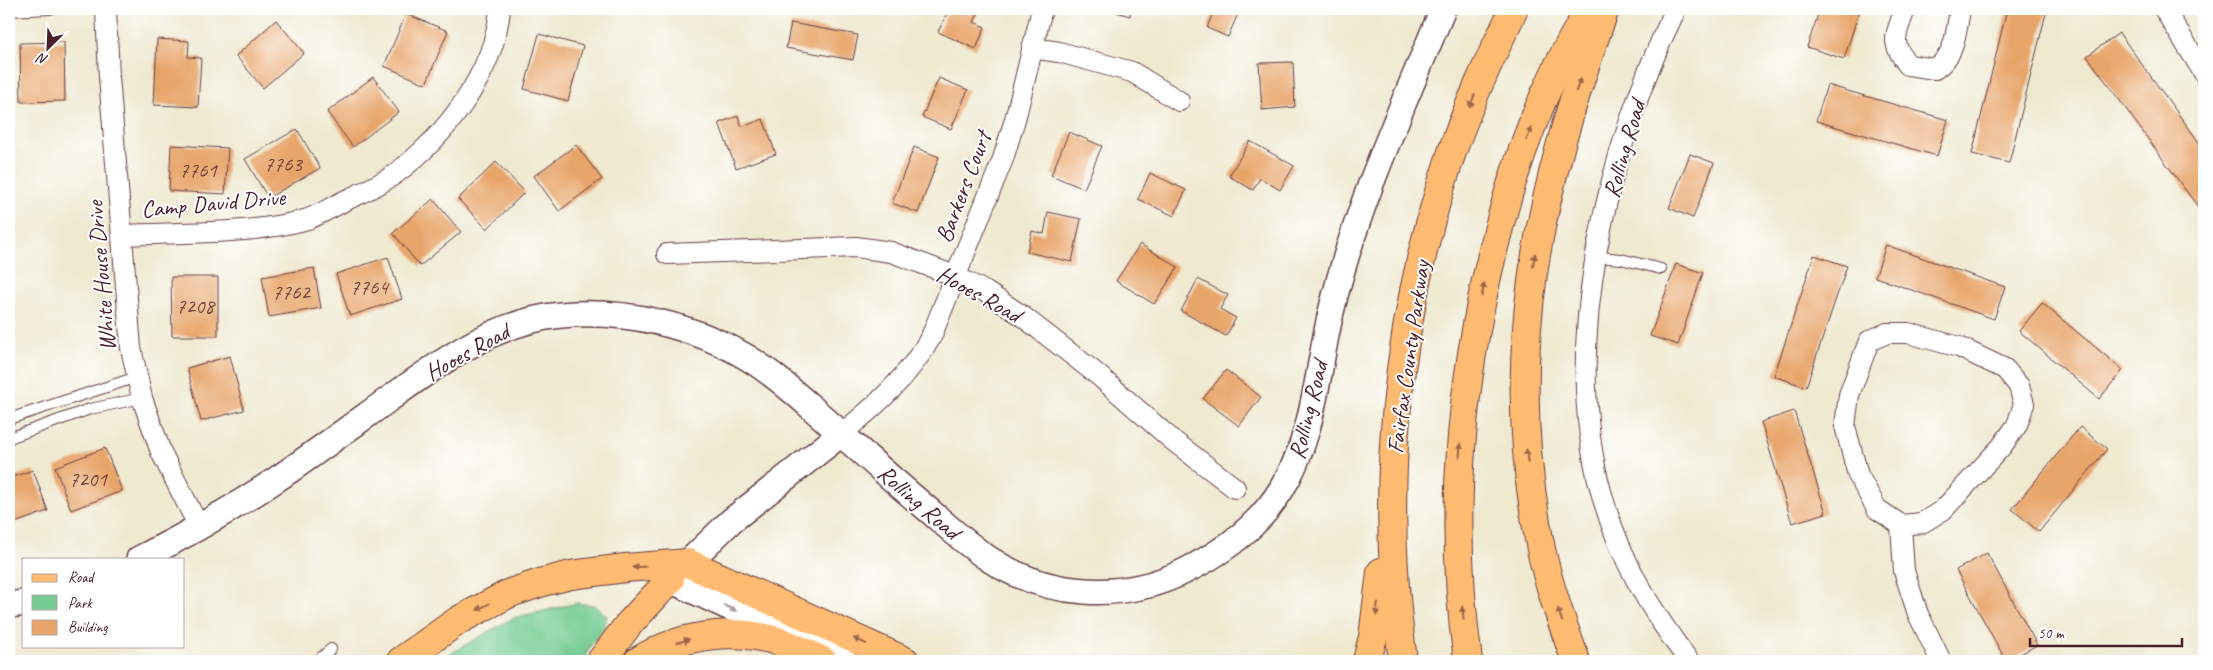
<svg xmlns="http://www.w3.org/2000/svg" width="2213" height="670" font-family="Caveat,sans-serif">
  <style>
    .green { fill: #73cb91; stroke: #5e755e }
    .building { fill: #e8a56a }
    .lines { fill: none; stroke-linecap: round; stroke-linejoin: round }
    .service-casing { stroke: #633d44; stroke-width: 12 }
    .minor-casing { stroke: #633d44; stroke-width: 22 }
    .tertiary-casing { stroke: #633d44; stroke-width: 28 }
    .primary-casing { stroke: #633d44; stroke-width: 30 }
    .motorway-casing { stroke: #633d44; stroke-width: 30 }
    .service { stroke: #fff; stroke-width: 10 }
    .minor { stroke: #fff; stroke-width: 20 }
    .tertiary { stroke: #fff; stroke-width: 25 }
    .primary { stroke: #ffbb71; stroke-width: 28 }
    .motorway { stroke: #ffbb71; stroke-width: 28 }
    .oneway { fill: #9b654a }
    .oneway2 { fill: #ae9aa0 }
    .labels { text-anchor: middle; stroke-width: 4; stroke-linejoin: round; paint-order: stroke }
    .number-label { font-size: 21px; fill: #72403b }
    .street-label { font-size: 24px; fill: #4a1f2b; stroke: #fff }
  </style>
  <rect width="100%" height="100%" fill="#fff"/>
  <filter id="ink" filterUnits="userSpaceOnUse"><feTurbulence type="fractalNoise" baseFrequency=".02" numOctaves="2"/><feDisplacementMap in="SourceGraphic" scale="10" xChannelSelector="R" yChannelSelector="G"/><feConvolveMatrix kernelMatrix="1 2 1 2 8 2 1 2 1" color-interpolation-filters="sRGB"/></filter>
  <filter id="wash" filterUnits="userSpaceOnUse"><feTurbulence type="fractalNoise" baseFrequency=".0096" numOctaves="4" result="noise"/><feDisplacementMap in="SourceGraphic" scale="20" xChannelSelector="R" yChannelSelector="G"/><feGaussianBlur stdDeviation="1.12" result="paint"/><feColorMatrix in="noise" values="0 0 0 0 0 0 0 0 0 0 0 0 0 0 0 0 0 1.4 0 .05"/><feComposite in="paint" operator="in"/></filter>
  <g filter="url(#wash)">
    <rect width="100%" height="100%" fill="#efe9d0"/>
    <polygon class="green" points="577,603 595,605 607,616 604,629 592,643 583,661 440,661 463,646 513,618"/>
    <g id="blocks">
      <g class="building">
        <polygon points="949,9 980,9 974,22 985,27 976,49 938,32"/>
        <polygon points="1106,9 1131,9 1130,16"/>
        <polygon points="1197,9 1240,9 1228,37 1207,28 1212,15"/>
        <polygon points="1820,9 1860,9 1844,59 1807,47"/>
        <polygon points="2007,9 2047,9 2009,163 1972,154"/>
        <polygon points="406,14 448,31 426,84 384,66"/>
        <polygon points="276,20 304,53 263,88 236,56"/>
        <polygon points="791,23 858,35 853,60 786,48"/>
        <polygon points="2119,33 2204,149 2204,203 2198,207 2087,56"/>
        <polygon points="539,34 583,46 568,101 524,89"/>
        <polygon points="157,39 189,41 188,57 201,58 198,107 154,105"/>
        <polygon points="64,42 65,101 21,102 20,43"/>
        <polygon points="1293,62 1295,107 1262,110 1259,63"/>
        <polygon points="373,77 399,112 353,147 327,112"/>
        <polygon points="939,78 968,90 951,129 922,117"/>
        <polygon points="1827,85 1948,120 1937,156 1816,121"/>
        <polygon points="738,116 742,127 763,119 776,154 736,168 719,123"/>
        <polygon points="297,129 320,168 268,198 245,159"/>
        <polygon points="1069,132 1102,146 1084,189 1051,175"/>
        <polygon points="1250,141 1294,166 1280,190 1260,178 1253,190 1229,176"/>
        <polygon points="171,145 228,148 225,194 169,191"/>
        <polygon points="576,145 602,179 559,211 534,176"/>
        <polygon points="914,147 939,157 918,213 892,203"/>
        <polygon points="1690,154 1714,163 1693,218 1669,208"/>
        <polygon points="496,162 525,192 487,229 458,199"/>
        <polygon points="1150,173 1186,190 1174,216 1138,199"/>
        <polygon points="433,199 461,232 420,266 393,233"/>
        <polygon points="1048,212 1081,219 1072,262 1027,252 1032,231 1044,234"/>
        <polygon points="1140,244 1178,267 1154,304 1116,281"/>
        <polygon points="1886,245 2005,287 1994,319 1875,277"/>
        <polygon points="1814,255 1847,266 1806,387 1774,376"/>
        <polygon points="388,257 402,299 350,316 336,274"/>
        <polygon points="1676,264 1703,273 1678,345 1650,336"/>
        <polygon points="314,268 321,308 269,317 262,277"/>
        <polygon points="171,277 218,277 218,336 172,336"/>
        <polygon points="1198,279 1228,295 1220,309 1236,318 1226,336 1181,311"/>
        <polygon points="2042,303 2123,370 2099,399 2019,331"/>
        <polygon points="230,356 244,410 201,421 187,368"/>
        <polygon points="1226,370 1261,397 1239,426 1203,399"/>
        <polygon points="1794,411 1826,513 1792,523 1761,422"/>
        <polygon points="2080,427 2107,449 2039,532 2012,509"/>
        <polygon points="105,448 122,491 71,510 55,467"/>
        <polygon points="33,470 48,511 9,525 9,478"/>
        <polygon points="1987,553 2037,645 2008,661 2006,661 1956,570"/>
      </g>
    </g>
  </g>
  <g filter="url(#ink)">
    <use href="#blocks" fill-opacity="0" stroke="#633d44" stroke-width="1"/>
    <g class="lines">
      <defs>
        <g id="service">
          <polyline points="9,11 50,9"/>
          <polyline points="1597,257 1621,259 1661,269"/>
          <polyline points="9,419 137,377"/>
          <polyline points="9,438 90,409 142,398"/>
          <polyline points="317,661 331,649"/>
        </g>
        <g id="minor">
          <polyline points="106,9 109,77 131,348 142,398 161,452 199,527"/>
          <path d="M1676,9c-68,137 -117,335 -74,486 17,62 48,115 87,166"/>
          <path d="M1905,9c-9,27 -16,32 3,56l27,4c21,-14 21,-37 25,-60"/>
          <polyline points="2164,9 2204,73"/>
          <polyline points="1032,48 1059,52 1132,72 1179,101"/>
          <path d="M123,235c58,-3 130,0 185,-16 11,-4 23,-11 34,-17 17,-8 38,-17 53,-28 51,-38 99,-100 105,-165"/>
          <polyline points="667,254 856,247 891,252 955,276 986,292 1021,315 1098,375 1171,439 1235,488"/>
          <polygon points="1887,333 1908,333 1959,347 2005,369 2019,386 2024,404 2017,425 2002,446 1943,510 1922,523 1901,525 1877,509 1858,475 1845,426 1849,395 1869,341"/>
          <path d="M841,434c35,-28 68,-58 90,-97l72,-178 13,-43 26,-107"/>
          <polyline points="1901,525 1904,571 1918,614 1941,661"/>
        </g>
        <g id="tertiary">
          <polyline points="841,434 731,521 670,580 845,661"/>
          <path d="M139,559c50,-25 98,-53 144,-84 36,-25 70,-50 106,-76 52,-37 106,-78 172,-84 63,-6 132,10 187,43 26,16 49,37 72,57 35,31 69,62 105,92 21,18 41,37 64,52 58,38 132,43 194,13 39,-19 75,-45 98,-82 35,-56 36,-124 52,-186 25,-102 70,-198 110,-295"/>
          <polyline points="9,605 24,603"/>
        </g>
        <g id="primary">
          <polyline points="401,661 459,620 510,593 543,582 571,575 625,568 688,563 905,661"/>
          <polyline points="601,661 628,625 670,580"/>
          <path d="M638,661c44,-28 102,-35 151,-16 11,5 23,11 34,16"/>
          <path d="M1468,661c-20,-144 -8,-282 28,-422 20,-80 50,-160 94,-230"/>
        </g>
        <g id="motorway">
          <polyline points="1367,661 1373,637 1381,572"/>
          <path d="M1403,661c-24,-168 -8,-339 46,-500 17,-52 41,-103 65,-152"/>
          <path d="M1576,661c-13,-36 -27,-74 -35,-112 -40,-194 -3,-358 64,-540"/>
        </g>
      </defs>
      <use href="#service" class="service-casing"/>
      <use href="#minor" class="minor-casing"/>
      <use href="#tertiary" class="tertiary-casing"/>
      <use href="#primary" class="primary-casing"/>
      <use href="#motorway" class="motorway-casing"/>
      <use href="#service" class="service"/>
      <use href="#minor" class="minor"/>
      <use href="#tertiary" class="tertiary"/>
      <use href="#primary" class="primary"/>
      <use href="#motorway" class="motorway"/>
    </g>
    <defs><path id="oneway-solid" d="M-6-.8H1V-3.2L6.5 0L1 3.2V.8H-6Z" transform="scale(1.25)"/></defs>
    <g class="oneway">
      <use href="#oneway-solid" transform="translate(1578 85) rotate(-72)"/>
      <use href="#oneway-solid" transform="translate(1472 101) rotate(113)"/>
      <use href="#oneway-solid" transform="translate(1529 134) rotate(-68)"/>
      <use href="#oneway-solid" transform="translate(1534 260) rotate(-81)"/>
      <use href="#oneway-solid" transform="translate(1483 290) rotate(-78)"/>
      <use href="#oneway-solid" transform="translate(1460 450) rotate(-86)"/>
      <use href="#oneway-solid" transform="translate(1527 456) rotate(-95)"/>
      <use href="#oneway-solid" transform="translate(639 567) rotate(176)"/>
      <use href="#oneway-solid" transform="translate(483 607) rotate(152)"/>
      <use href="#oneway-solid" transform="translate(1377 609) rotate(97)"/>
      <use href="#oneway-solid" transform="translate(1463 613) rotate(-95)"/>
      <use href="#oneway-solid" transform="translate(1560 615) rotate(-108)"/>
      <use href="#oneway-solid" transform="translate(683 641) rotate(-16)"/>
      <use href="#oneway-solid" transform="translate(860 641) rotate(-156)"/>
    </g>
    <use class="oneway2" href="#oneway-solid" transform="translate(730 608) rotate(25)"/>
  </g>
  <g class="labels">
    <g class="number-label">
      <text x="283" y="171">7763</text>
      <text x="198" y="177">7761</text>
      <text x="369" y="294">7764</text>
      <text x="291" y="299">7762</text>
      <text x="195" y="313">7208</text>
      <text x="88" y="486">7201</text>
    </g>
    <g class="street-label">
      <text transform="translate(1624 149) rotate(-74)" y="8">Rolling Road</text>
      <text transform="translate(963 187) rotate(-69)" y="8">Barkers Court</text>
      <text transform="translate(213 203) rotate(-5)" y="8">Camp David Drive</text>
      <text transform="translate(101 276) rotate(-95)" y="8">White House Drive</text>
      <text transform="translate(979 294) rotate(29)" y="8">Hooes Road</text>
      <text transform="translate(467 352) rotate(-29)" y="8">Hooes Road</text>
      <text transform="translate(1408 357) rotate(-82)" y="8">Fairfax County Parkway</text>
      <text transform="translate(1308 410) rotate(-76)" y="8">Rolling Road</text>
      <text transform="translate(919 502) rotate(41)" y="8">Rolling Road</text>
    </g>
  </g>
  <rect width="2213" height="670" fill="none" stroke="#fff" stroke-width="30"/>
  <rect x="22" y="558" width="162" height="90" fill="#ffffff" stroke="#b7a5aa"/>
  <rect x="32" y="574" width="25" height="8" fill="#ffbb71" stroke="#b7a5aa"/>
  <text x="68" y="582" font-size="15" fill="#4a1f2b">Road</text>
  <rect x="32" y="595" width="25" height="15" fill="#73cb91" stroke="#b7a5aa"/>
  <text x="68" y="608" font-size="15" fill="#4a1f2b">Park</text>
  <rect x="32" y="620" width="25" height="15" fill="#e8a56a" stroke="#b7a5aa"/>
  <text x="68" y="632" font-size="15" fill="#4a1f2b">Building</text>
  <g transform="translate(48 48) rotate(204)" stroke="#ffffff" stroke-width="4" paint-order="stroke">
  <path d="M0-4L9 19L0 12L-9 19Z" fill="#4a1f2b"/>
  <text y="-8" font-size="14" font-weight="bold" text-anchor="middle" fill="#4a1f2b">N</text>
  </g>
  <path d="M2030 638v8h152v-8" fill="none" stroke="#4a1f2b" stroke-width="2.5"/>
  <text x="2038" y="638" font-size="15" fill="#4a1f2b" stroke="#ffffff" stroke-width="4" paint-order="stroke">50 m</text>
</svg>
